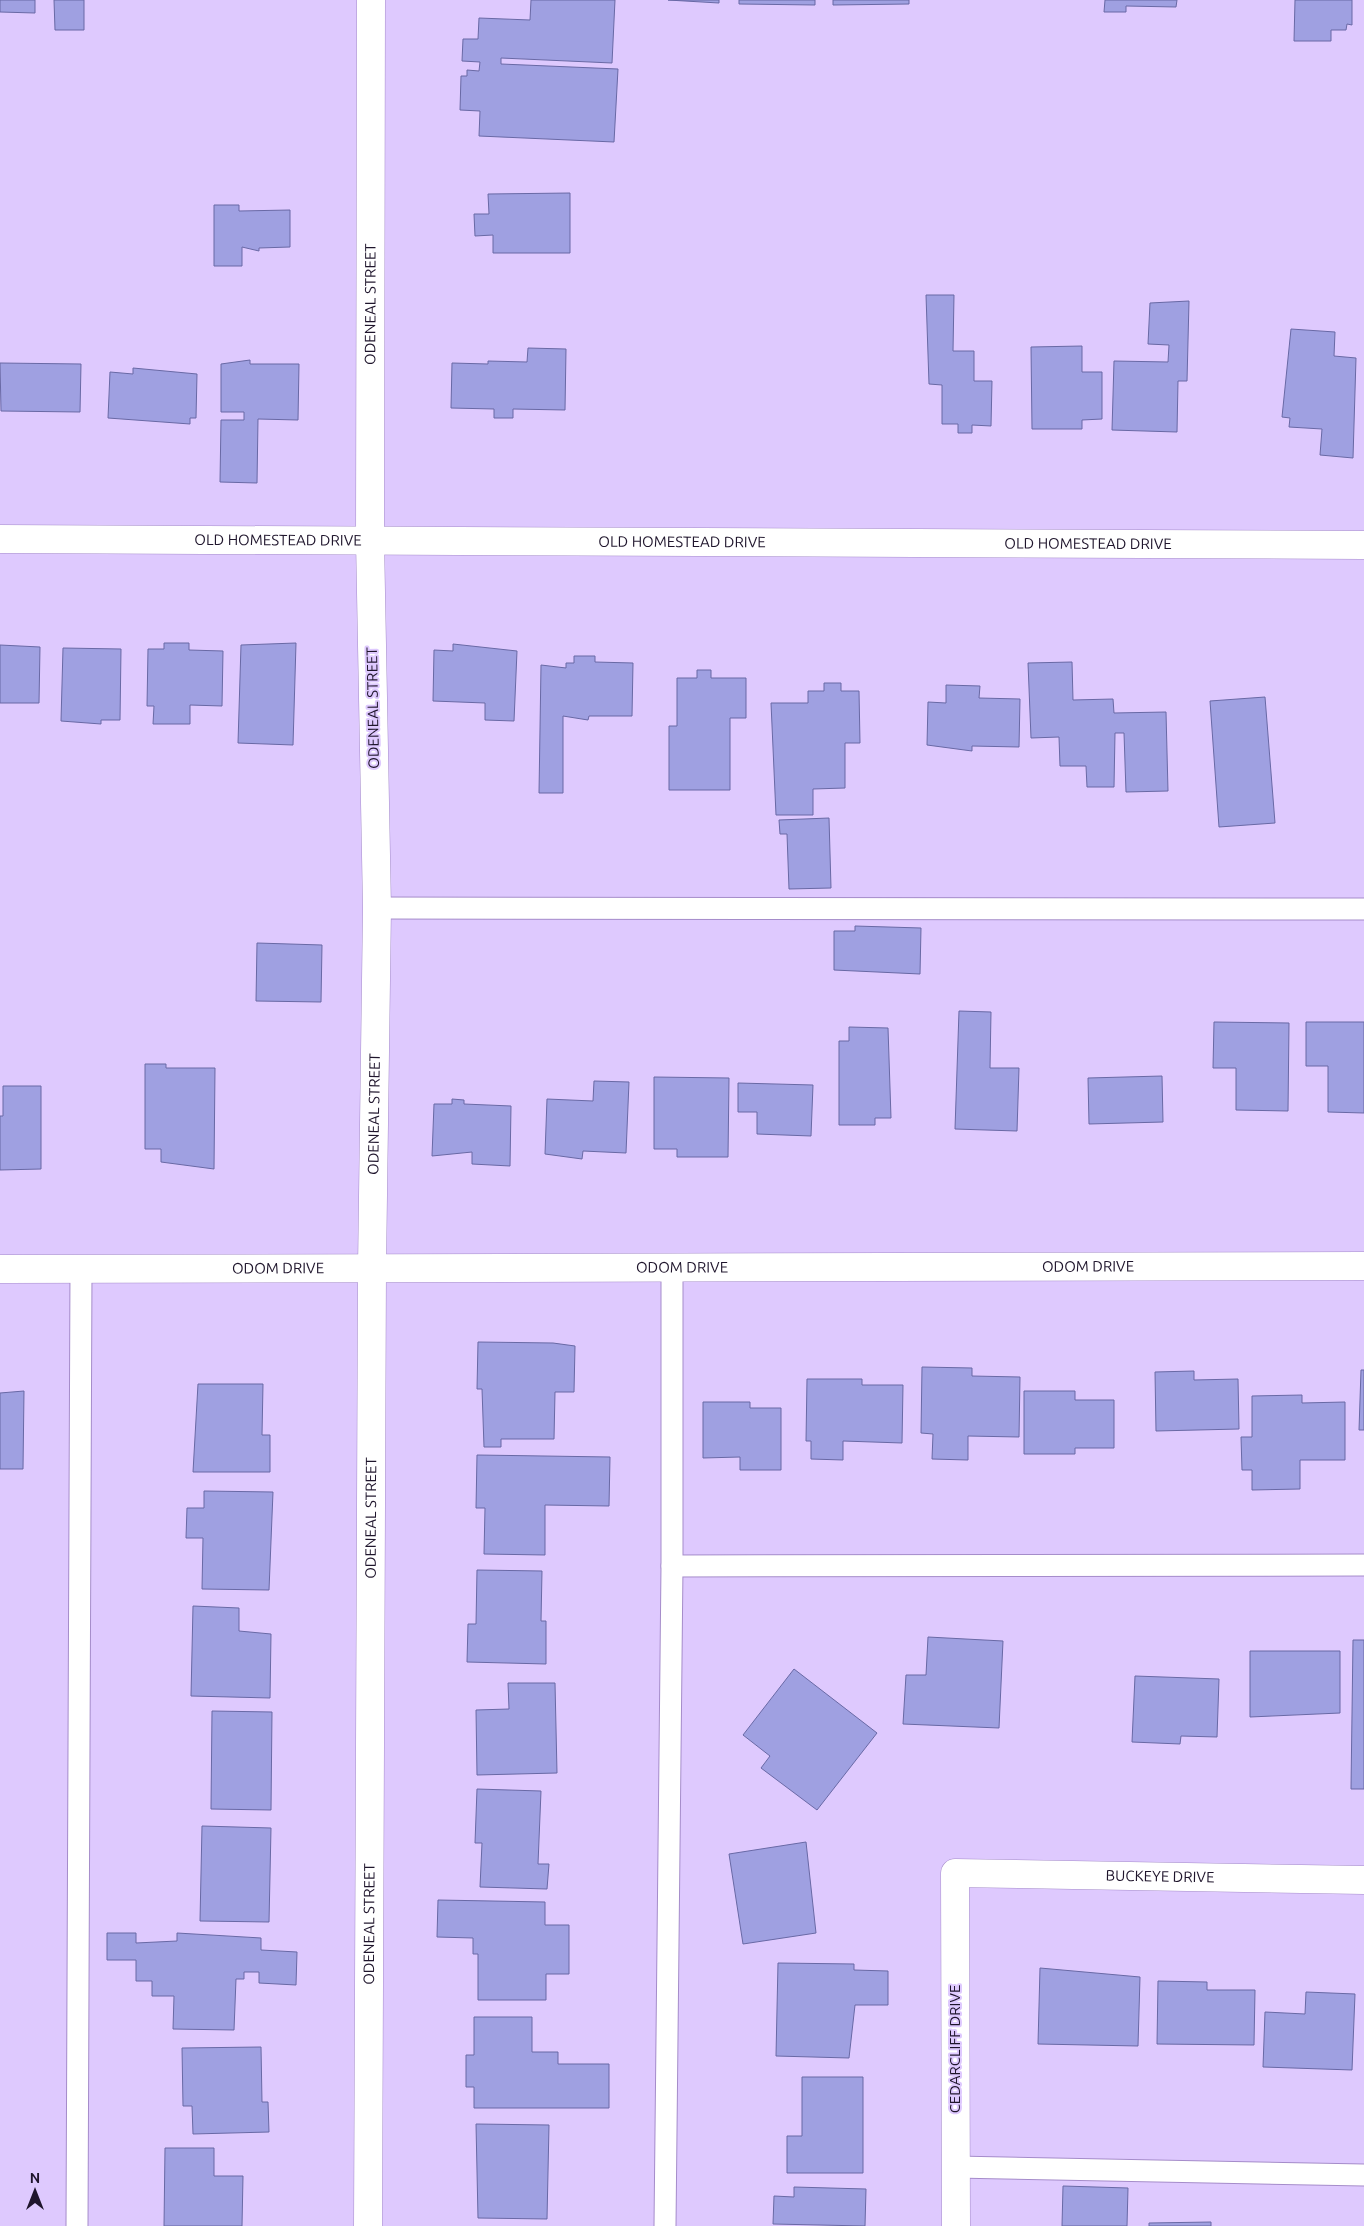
<svg xmlns="http://www.w3.org/2000/svg" width="1364" height="2226" font-family="Ubuntu,sans-serif">
  <style>
    .building { fill: #9fa0e1; stroke: #6969a5 }
    .lines { fill: none; stroke-linecap: round; stroke-linejoin: round }
    .service-casing { stroke: #a58cca; stroke-width: 23 }
    .minor-casing { stroke: #a58cca; stroke-width: 29 }
    .service { stroke: #fff; stroke-width: 21 }
    .minor { stroke: #fff; stroke-width: 28 }
    .labels { text-anchor: middle; stroke-width: 4; stroke-linejoin: round; paint-order: stroke }
    .street-label { font-size: 15px; fill: #1f152c; stroke: #dec9fe }
  </style>
  <rect width="100%" height="100%" fill="#dec9fe"/>
  <g class="building">
    <polygon points="0,0 35,0 35,13 0,12"/>
    <polygon points="54,0 84,0 84,30 55,30"/>
    <polygon points="531,0 615,0 612,63 501,58 501,64 618,69 614,142 479,136 480,111 460,110 461,76 467,76 467,70 479,71 480,62 462,61 463,39 478,39 479,18 530,20"/>
    <polygon points="668,0 719,0 719,3"/>
    <polygon points="739,0 815,0 815,5 739,4"/>
    <polygon points="833,0 909,0 909,4 833,5"/>
    <polygon points="1105,0 1177,0 1176,7 1126,6 1126,12 1104,12"/>
    <polygon points="1295,0 1352,0 1352,25 1347,24 1346,30 1331,30 1331,41 1294,41"/>
    <polygon points="570,193 570,253 493,253 493,235 475,236 474,214 489,214 488,194"/>
    <polygon points="214,205 239,205 239,211 290,210 290,247 259,248 259,251 242,247 242,266 214,266"/>
    <polygon points="926,295 954,295 953,351 974,351 974,381 992,381 991,426 972,425 972,433 958,433 958,424 942,424 942,385 929,384"/>
    <polygon points="1189,301 1187,381 1178,381 1177,432 1112,430 1114,361 1168,362 1169,345 1148,344 1150,303"/>
    <polygon points="1291,329 1335,332 1334,356 1356,358 1353,458 1320,455 1322,429 1289,427 1290,418 1282,417"/>
    <polygon points="1082,346 1082,372 1102,372 1102,419 1082,420 1082,429 1032,429 1031,347"/>
    <polygon points="528,348 566,349 565,410 513,409 513,418 494,418 494,409 451,408 452,363 488,364 488,361 527,362"/>
    <polygon points="250,360 250,364 299,364 298,420 258,419 257,483 220,482 221,420 244,420 244,412 221,412 221,364"/>
    <polygon points="0,363 81,364 80,412 1,411"/>
    <polygon points="133,368 197,374 196,418 190,418 190,424 108,418 110,372 133,374"/>
    <polygon points="164,643 189,643 189,650 223,651 222,706 190,705 190,724 153,724 154,706 147,706 148,649 164,649"/>
    <polygon points="296,643 293,745 238,743 241,645"/>
    <polygon points="453,644 517,651 514,721 485,720 485,703 433,701 434,650 453,651"/>
    <polygon points="0,645 40,647 39,703 0,703"/>
    <polygon points="63,648 121,649 120,720 101,720 101,724 61,721"/>
    <polygon points="574,656 595,656 595,662 633,663 632,716 589,716 588,720 563,716 563,793 539,793 541,665 566,668 566,663 574,663"/>
    <polygon points="1072,662 1073,700 1113,699 1114,713 1166,712 1168,791 1126,792 1124,733 1115,733 1114,787 1087,787 1086,766 1060,766 1059,737 1031,738 1028,663"/>
    <polygon points="697,670 711,670 711,678 746,678 746,718 730,718 730,790 669,790 669,726 677,726 677,678 697,678"/>
    <polygon points="824,683 841,683 841,691 859,691 860,743 845,743 845,788 813,789 813,815 776,815 771,703 808,703 808,691 824,691"/>
    <polygon points="946,685 980,686 979,698 1020,699 1019,747 972,746 972,751 927,745 928,702 946,703"/>
    <polygon points="1265,697 1275,823 1219,827 1210,701"/>
    <polygon points="829,818 831,888 789,889 787,834 780,834 779,820"/>
    <polygon points="855,926 921,928 920,974 834,970 834,931 855,931"/>
    <polygon points="257,943 322,945 321,1002 256,1001"/>
    <polygon points="959,1011 991,1012 990,1068 1019,1068 1017,1131 955,1129"/>
    <polygon points="1214,1022 1289,1023 1288,1111 1236,1110 1236,1068 1213,1068"/>
    <polygon points="1306,1022 1364,1022 1364,1113 1328,1112 1328,1066 1306,1066"/>
    <polygon points="849,1027 888,1028 891,1118 875,1118 875,1125 839,1125 839,1041 849,1041"/>
    <polygon points="145,1064 166,1064 166,1068 215,1068 214,1169 161,1162 161,1149 145,1149"/>
    <polygon points="1162,1076 1163,1122 1089,1124 1088,1078"/>
    <polygon points="654,1077 729,1078 728,1157 677,1157 677,1149 654,1149"/>
    <polygon points="594,1081 629,1082 626,1153 583,1151 582,1159 545,1154 547,1099 593,1101"/>
    <polygon points="738,1083 813,1085 811,1136 757,1134 757,1112 738,1112"/>
    <polygon points="3,1086 41,1086 41,1169 0,1170 0,1116 3,1116"/>
    <polygon points="452,1099 464,1100 464,1104 511,1106 510,1166 472,1164 472,1152 432,1156 434,1104 452,1104"/>
    <polygon points="478,1342 553,1343 575,1346 574,1392 555,1392 554,1439 501,1439 501,1447 484,1447 482,1389 477,1389"/>
    <polygon points="922,1367 972,1368 972,1376 1020,1377 1019,1437 968,1436 968,1460 932,1459 933,1434 921,1433"/>
    <polygon points="1361,1370 1364,1370 1364,1430 1359,1430"/>
    <polygon points="1194,1371 1194,1380 1238,1379 1239,1429 1156,1431 1155,1372"/>
    <polygon points="807,1379 862,1379 862,1385 903,1385 902,1443 843,1441 843,1460 811,1459 811,1441 806,1441"/>
    <polygon points="198,1384 263,1384 262,1435 270,1435 270,1472 193,1472"/>
    <polygon points="24,1391 23,1469 0,1469 0,1393"/>
    <polygon points="1024,1391 1075,1391 1075,1400 1114,1400 1114,1448 1075,1448 1075,1454 1024,1454"/>
    <polygon points="1302,1395 1302,1403 1345,1402 1345,1460 1300,1460 1300,1489 1252,1490 1252,1470 1242,1470 1241,1437 1252,1437 1252,1396"/>
    <polygon points="703,1402 750,1402 750,1408 781,1408 781,1470 740,1470 740,1457 703,1458"/>
    <polygon points="477,1455 610,1457 609,1506 545,1505 545,1555 484,1554 485,1508 476,1508"/>
    <polygon points="204,1491 273,1492 269,1590 202,1589 203,1538 186,1538 187,1508 204,1508"/>
    <polygon points="477,1570 542,1571 541,1621 546,1621 546,1664 467,1662 468,1624 476,1624"/>
    <polygon points="193,1606 239,1608 239,1631 271,1634 270,1698 191,1696"/>
    <polygon points="928,1637 1003,1641 999,1728 903,1724 906,1675 926,1675"/>
    <polygon points="1353,1640 1364,1640 1364,1789 1351,1789"/>
    <polygon points="1250,1651 1340,1651 1340,1713 1250,1717"/>
    <polygon points="794,1669 877,1733 817,1810 761,1768 770,1756 743,1735"/>
    <polygon points="1135,1676 1219,1679 1217,1737 1181,1736 1180,1744 1132,1742"/>
    <polygon points="508,1683 555,1683 557,1773 477,1775 476,1710 509,1709"/>
    <polygon points="212,1711 272,1712 271,1810 211,1809"/>
    <polygon points="477,1789 541,1791 538,1864 549,1864 547,1889 480,1887 482,1843 475,1843"/>
    <polygon points="202,1826 271,1828 269,1922 200,1921"/>
    <polygon points="806,1842 816,1933 743,1944 729,1854"/>
    <polygon points="438,1900 545,1902 545,1925 569,1925 569,1974 546,1974 546,2000 478,2000 478,1954 473,1954 473,1938 437,1937"/>
    <polygon points="107,1933 136,1933 136,1943 177,1941 177,1933 261,1938 261,1950 297,1952 296,1985 259,1983 259,1972 244,1972 244,1979 236,1979 234,2030 173,2029 174,1996 152,1996 152,1981 136,1981 136,1960 107,1960"/>
    <polygon points="778,1963 854,1964 854,1970 888,1971 888,2005 855,2005 849,2058 776,2056"/>
    <polygon points="1040,1968 1140,1977 1138,2046 1038,2044"/>
    <polygon points="1158,1981 1207,1982 1207,1990 1255,1990 1254,2045 1157,2044"/>
    <polygon points="1306,1992 1355,1994 1352,2070 1263,2067 1265,2012 1305,2014"/>
    <polygon points="474,2017 532,2017 532,2052 558,2052 558,2064 609,2064 609,2108 474,2108 474,2087 466,2087 466,2055 474,2055"/>
    <polygon points="261,2047 262,2102 268,2102 269,2132 193,2134 192,2106 183,2106 182,2048"/>
    <polygon points="802,2077 863,2077 863,2173 787,2173 787,2136 802,2136"/>
    <polygon points="476,2124 549,2125 547,2219 478,2218"/>
    <polygon points="165,2148 214,2148 214,2176 243,2176 242,2226 164,2226"/>
    <polygon points="1063,2186 1128,2188 1127,2226 1062,2226"/>
    <polygon points="794,2187 866,2189 865,2226 773,2224 774,2196 794,2197"/>
    <polygon points="1211,2222 1211,2226 1149,2226 1149,2223"/>
  </g>
  <g class="lines">
    <defs>
      <g id="service">
        <polyline points="377,908 1364,909"/>
        <polyline points="672,1566 1364,1565"/>
        <polyline points="955,2167 1364,2175"/>
        <polyline points="77,2226 81,1269"/>
        <polyline points="665,2226 672,1566 672,1267"/>
      </g>
      <g id="minor">
        <path id="s1" d="M0,539l1364,6"/>
        <path id="s2" d="M0,1269l1364,-3"/>
        <path id="s3" d="M368,2226l4,-958 5,-360 -7,-368 1,-540"/>
        <path id="s4" d="M956,2226l-1,-353 409,7"/>
      </g>
    </defs>
    <use href="#service" class="service-casing"/>
    <use href="#minor" class="minor-casing"/>
    <use href="#service" class="service"/>
    <use href="#minor" class="minor"/>
  </g>
  <g class="labels">
    <g class="street-label">
      <text dy="5" stroke="none"><textPath href="#s3" startOffset="1922">ODENEAL STREET</textPath></text>
      <text dy="5" stroke="none"><textPath href="#s1" startOffset="278">OLD HOMESTEAD DRIVE</textPath></text>
      <text dy="5" stroke="none"><textPath href="#s1" startOffset="682">OLD HOMESTEAD DRIVE</textPath></text>
      <text dy="5" stroke="none"><textPath href="#s1" startOffset="1088">OLD HOMESTEAD DRIVE</textPath></text>
      <text transform="translate(373 708) rotate(-91)" y="5">ODENEAL STREET</text>
      <text dy="5" stroke="none"><textPath href="#s3" startOffset="1112">ODENEAL STREET</textPath></text>
      <text dy="5" stroke="none"><textPath href="#s2" startOffset="1088">ODOM DRIVE</textPath></text>
      <text dy="5" stroke="none"><textPath href="#s2" startOffset="682">ODOM DRIVE</textPath></text>
      <text dy="5" stroke="none"><textPath href="#s2" startOffset="278">ODOM DRIVE</textPath></text>
      <text dy="5" stroke="none"><textPath href="#s3" startOffset="708">ODENEAL STREET</textPath></text>
      <text dy="5" stroke="none"><textPath href="#s4" startOffset="558">BUCKEYE DRIVE</textPath></text>
      <text dy="5" stroke="none"><textPath href="#s3" startOffset="302">ODENEAL STREET</textPath></text>
      <text transform="translate(955 2049) rotate(-90)" y="5">CEDARCLIFF DRIVE</text>
    </g>
  </g>
  <g transform="translate(35 2191)" stroke="#dec9fe" stroke-width="4" paint-order="stroke">
  <path d="M0-4L9 19L0 12L-9 19Z" fill="#1f152c"/>
  <text y="-8" font-size="14" font-weight="bold" text-anchor="middle" fill="#1f152c">N</text>
  </g>
</svg>
